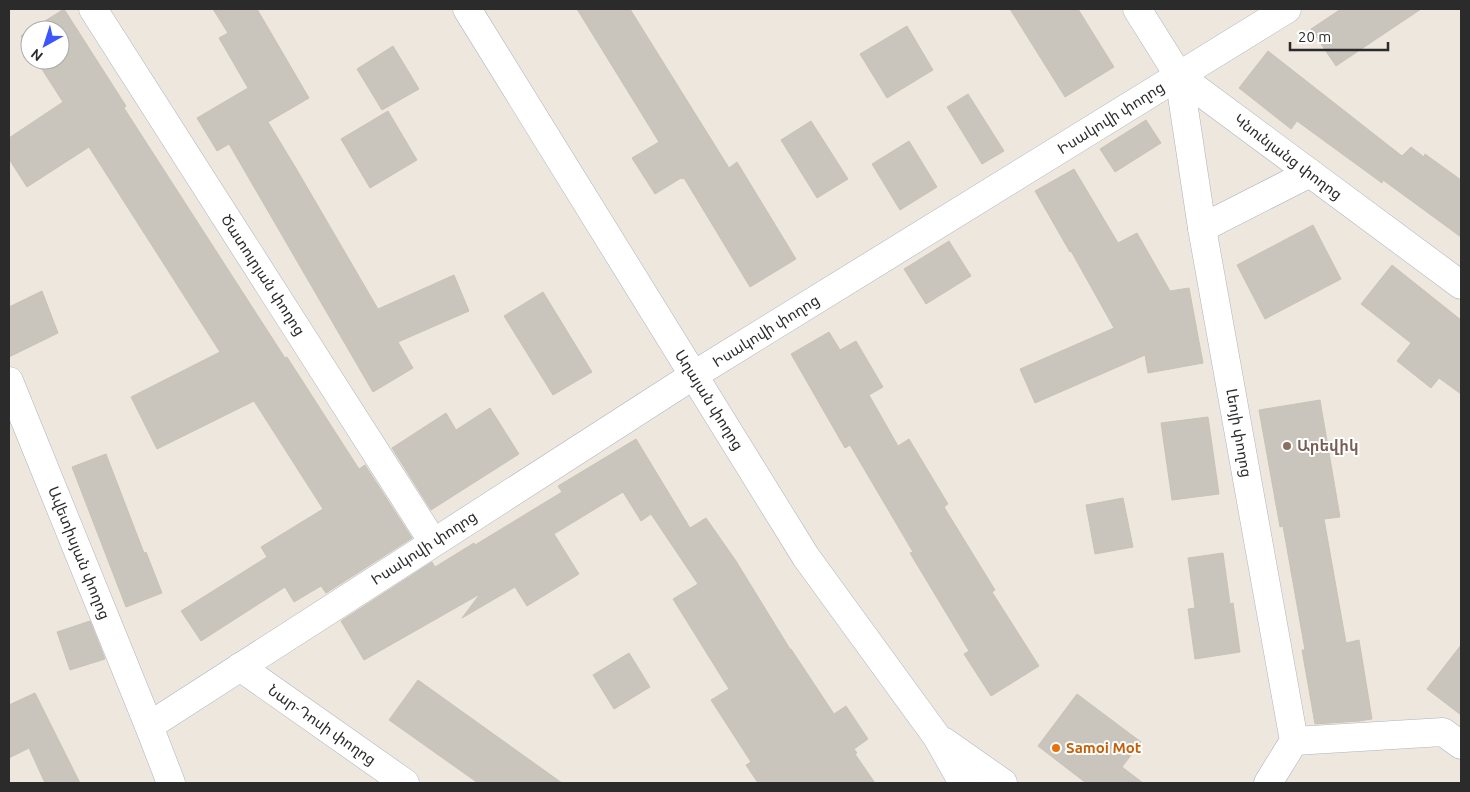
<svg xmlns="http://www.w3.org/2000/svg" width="1470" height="792" font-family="Ubuntu,'Noto Sans Armenian',sans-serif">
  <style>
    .building { fill: #c9c5bc; stroke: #c9c3b7 }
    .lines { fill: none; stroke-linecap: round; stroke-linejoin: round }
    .street-casing { stroke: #b1b3bf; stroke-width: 29 }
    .secondary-casing { stroke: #b1b3bf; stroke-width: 29 }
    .street { stroke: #fff; stroke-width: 28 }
    .secondary { stroke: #fff; stroke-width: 28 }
    .education-dot { fill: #8d6e63; stroke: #fff; stroke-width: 2 }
    .food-dot { fill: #e8710a; stroke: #fff; stroke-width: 2 }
    .labels { text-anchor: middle; stroke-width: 4; stroke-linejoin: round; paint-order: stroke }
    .street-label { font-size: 15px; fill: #2b2b2b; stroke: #fff }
    .education-label { font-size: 15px; font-weight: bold; fill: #785e54; stroke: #fff; text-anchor: start }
    .food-label { font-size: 15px; font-weight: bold; fill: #c56008; stroke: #fff; text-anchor: start }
  </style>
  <rect width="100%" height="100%" fill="#ede7dd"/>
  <g class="building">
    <polygon points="64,9 126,106 124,108 285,358 287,357 359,469 365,465 412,538 326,593 321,586 294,602 285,587 201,641 181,611 267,557 261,547 323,509 254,401 157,449 131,397 220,352 89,147 27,187 9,159 9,138 63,102 36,60 60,60 60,30 30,30 30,50 21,36"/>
    <polygon points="213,9 257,9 309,98 268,122 297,170 378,309 454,275 469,311 398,342 413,368 373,392 229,144 217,151 197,118 248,88 219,38 228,33"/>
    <polygon points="577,9 630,9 729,168 737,162 796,259 750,287 684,178 682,179 681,178 655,194 632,158 659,142"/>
    <polygon points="1010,9 1078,9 1114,67 1065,97"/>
    <polygon points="1341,9 1421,9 1336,66 1311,29"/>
    <polygon points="907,26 933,70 887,98 860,54"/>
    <polygon points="393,46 419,89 382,110 357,69"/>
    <polygon points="1268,51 1402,156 1411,147 1424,157 1425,154 1461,180 1461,237 1383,180 1382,183 1297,121 1291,129 1239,88"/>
    <polygon points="968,94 1004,151 982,164 947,107"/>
    <polygon points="388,111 417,160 370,188 341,139"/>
    <polygon points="1146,120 1161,143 1115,172 1100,149"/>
    <polygon points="811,121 848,179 817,198 781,140"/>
    <polygon points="909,141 937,187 900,210 872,164"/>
    <polygon points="1074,169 1118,243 1137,233 1170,291 1189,288 1203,363 1148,373 1145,355 1035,403 1020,369 1114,328 1071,251 1070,252 1035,191"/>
    <polygon points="1313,225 1341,279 1265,319 1237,265"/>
    <polygon points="949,241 971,276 926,304 904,269"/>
    <polygon points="1392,265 1461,320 1461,394 1439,378 1431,388 1397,361 1411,343 1361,304"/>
    <polygon points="42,291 58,333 9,357 9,307"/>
    <polygon points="543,292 592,372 553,395 504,316"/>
    <polygon points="829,332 840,350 856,341 883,387 869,395 898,446 909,439 948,504 944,507 995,590 992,592 1039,666 991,696 964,654 969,651 910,553 913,552 850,445 845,448 791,354"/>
    <polygon points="1320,400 1340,517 1324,519 1346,643 1359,640 1372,719 1359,721 1315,724 1302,650 1305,650 1283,526 1280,527 1259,410"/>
    <polygon points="490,408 519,454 431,510 392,448 446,413 456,430"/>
    <polygon points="1208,417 1219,494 1172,500 1161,423"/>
    <polygon points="636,439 690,528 706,518 736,561 790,649 791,649 834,714 846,706 868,739 854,749 857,753 855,754 875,783 758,783 746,765 751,762 711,700 729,689 673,599 698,584 651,514 641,521 623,492 554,534 579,574 527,606 515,587 462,618 480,594 364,660 341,621 432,562 435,567 474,543 475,545 562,492 558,486"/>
    <polygon points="106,454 144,553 146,552 162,593 126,607 72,467"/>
    <polygon points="1123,498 1133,547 1095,554 1086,505"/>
    <polygon points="1223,553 1230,604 1233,603 1240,652 1195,659 1188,609 1195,608 1188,558"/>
    <polygon points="90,621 105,659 70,670 57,632"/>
    <polygon points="1461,645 1461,715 1427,689"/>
    <polygon points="629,653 650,687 614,709 593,675"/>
    <polygon points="418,680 562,783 478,783 389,720"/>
    <polygon points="35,693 80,783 45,783 29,748 9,758 9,705"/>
    <polygon points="1077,694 1141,742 1122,767 1143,783 1086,783 1038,746"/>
  </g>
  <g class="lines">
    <defs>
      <g id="street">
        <polyline points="93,9 433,542"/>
        <polyline points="1137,9 1179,76 1461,285"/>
        <polyline points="1179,76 1202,228 1294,741 1268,783"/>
        <polyline points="1202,228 1310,173"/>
        <polyline points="9,381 149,726 171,783"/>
        <polyline points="240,667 405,783"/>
        <polyline points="149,726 694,375 1287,9"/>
        <polyline points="1294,741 1443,732 1461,745"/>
      </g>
      <g id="secondary">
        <polyline points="467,9 806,557 937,737 963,783"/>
        <polyline points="943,741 1003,783"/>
      </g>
    </defs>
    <use href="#street" class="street-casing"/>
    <use href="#secondary" class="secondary-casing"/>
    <use href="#street" class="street"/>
    <use href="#secondary" class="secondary"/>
  </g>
  <circle class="education-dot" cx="1287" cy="446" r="5"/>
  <circle class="food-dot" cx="1056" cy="748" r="5"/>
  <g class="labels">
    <g class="street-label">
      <text transform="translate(1111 118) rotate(-32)" y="5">Իսակովի փողոց</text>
      <text transform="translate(1288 157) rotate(37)" y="5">Կնունյանց փողոց</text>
      <text transform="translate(263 275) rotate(57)" y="5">Ծատուրյան փողոց</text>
      <text transform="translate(766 331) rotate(-32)" y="5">Իսակովի փողոց</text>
      <text transform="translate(709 400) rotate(58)" y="5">Աղայան փողոց</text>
      <text transform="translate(1239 433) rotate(80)" y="5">Լեոյի փողոց</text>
      <text transform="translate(424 548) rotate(-33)" y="5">Իսակովի փողոց</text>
      <text transform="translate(79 553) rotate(68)" y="5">Ավետիսյան փողոց</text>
      <text transform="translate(322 725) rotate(35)" y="5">Նար-Դոսի փողոց</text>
    </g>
    <g class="education-label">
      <text x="1297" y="451">Արեվիկ</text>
    </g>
    <g class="food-label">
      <text x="1066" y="753">Samoi Mot</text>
    </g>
  </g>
  <rect width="1470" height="792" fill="none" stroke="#2b2b2b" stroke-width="20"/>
  <g transform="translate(45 45) rotate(219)"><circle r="24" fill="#ffffff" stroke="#aaaaaa"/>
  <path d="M0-4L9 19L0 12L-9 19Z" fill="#3c56fb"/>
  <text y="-8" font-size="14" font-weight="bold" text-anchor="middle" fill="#2b2b2b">N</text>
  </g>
  <path d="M1290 42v8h98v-8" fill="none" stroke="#2b2b2b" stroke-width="2.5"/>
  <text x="1298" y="42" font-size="15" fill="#2b2b2b" stroke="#ffffff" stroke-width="4" paint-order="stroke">20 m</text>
</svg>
